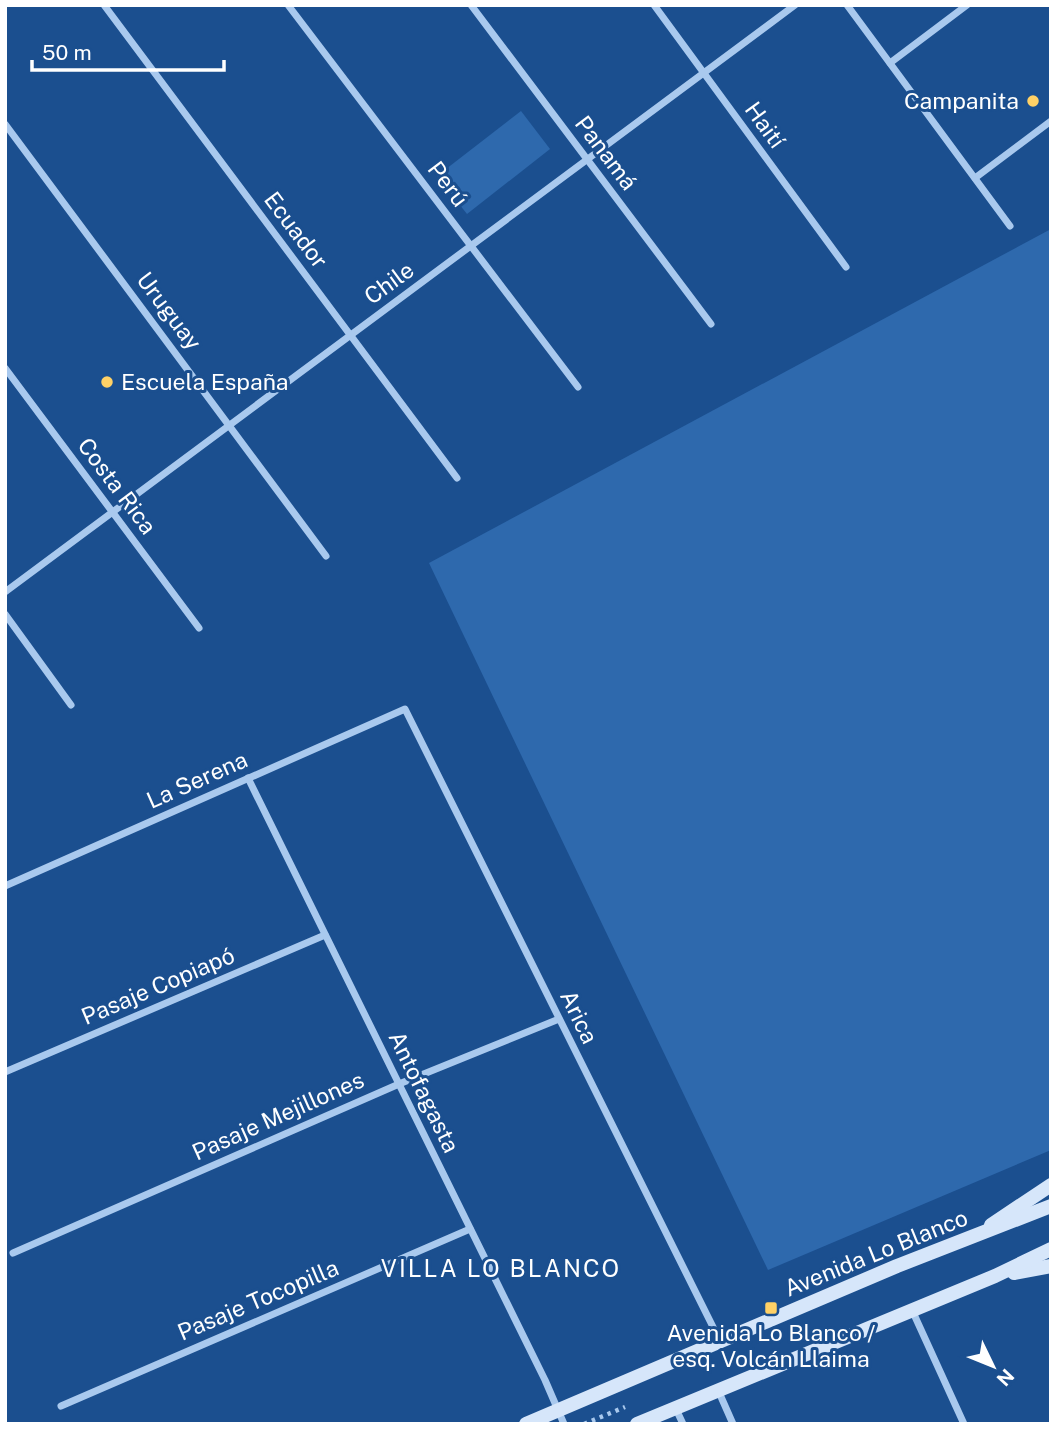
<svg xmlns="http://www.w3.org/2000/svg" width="1056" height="1429" font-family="'Public Sans',sans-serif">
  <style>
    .green { fill: #2e69ad }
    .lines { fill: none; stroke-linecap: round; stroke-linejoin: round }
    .path { stroke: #a9c9ee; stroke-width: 4.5; stroke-dasharray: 3.5 5; stroke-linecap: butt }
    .minor { stroke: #a9c9ee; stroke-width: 7 }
    .secondary { stroke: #d6e6fa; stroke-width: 14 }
    .poi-dot { fill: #ffd166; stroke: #1b4f8f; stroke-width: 2.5 }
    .labels { text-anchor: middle; stroke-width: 6; stroke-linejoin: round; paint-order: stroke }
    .poi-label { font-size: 23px; fill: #fff; stroke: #1b4f8f; text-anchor: end }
    .street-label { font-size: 23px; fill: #fff; stroke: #1b4f8f }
    .neighbourhood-label { font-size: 24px; letter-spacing: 2px; fill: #fff; stroke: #1b4f8f }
  </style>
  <rect width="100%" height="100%" fill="#1b4f8f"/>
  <g class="green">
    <polygon points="521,111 550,149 467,214 437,176"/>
    <polygon points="1051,229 1051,1150 768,1270 429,563"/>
  </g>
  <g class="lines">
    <polyline class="path" points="584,1424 625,1407"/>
    <g class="minor">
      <polyline points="104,5 457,478"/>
      <polyline points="288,5 578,387"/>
      <polyline points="471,5 711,324"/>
      <polyline points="654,5 846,267"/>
      <polyline points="847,5 1010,226"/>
      <polyline points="890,63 967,5"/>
      <polyline points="5,124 326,556"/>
      <polyline points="975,178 1051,121"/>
      <polyline points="5,368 199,628"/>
      <polyline points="5,592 795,5"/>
      <polyline points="5,614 71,705"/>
      <polyline points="248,778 545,1380 564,1424"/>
      <polyline points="5,886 405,709 720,1341"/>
      <polyline points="5,1072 325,935"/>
      <polyline points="13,1253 399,1084 559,1019"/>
      <polyline points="912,1310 964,1424"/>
      <polyline points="718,1390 733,1424"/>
      <polyline points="61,1406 470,1229"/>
      <polyline points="676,1409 683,1424"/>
    </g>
    <g class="secondary">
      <polyline points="991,1225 1051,1185"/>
      <polyline points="1014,1273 1051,1266"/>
      <polyline points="526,1424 897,1266 1051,1206"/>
      <polyline points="637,1424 995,1276 1051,1249"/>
    </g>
  </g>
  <g class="poi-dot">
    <circle cx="1033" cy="101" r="7"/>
    <circle cx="107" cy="382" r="7"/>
    <rect x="764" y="1301" width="14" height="14" rx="3.5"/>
  </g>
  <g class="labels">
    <g class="poi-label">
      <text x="1019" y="109">Campanita</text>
      <text x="121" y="390" text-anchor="start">Escuela España</text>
      <text x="771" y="1341" text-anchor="middle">Avenida Lo Blanco /<tspan x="771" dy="26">esq. Volcán Llaima</tspan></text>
    </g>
    <g class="street-label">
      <text transform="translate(765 125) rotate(54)" y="8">Haití</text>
      <text transform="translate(606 153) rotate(53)" y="8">Panamá</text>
      <text transform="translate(448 184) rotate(53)" y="8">Perú</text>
      <text transform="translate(296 230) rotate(53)" y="8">Ecuador</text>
      <text transform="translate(389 283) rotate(-36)" y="8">Chile</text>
      <text transform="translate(169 311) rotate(53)" y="8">Uruguay</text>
      <text transform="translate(117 486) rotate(53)" y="8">Costa Rica</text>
      <text transform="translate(197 780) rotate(-24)" y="8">La Serena</text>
      <text transform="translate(158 986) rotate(-23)" y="8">Pasaje Copiapó</text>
      <text transform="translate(579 1017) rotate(64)" y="8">Arica</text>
      <text transform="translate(424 1092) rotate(64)" y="8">Antofagasta</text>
      <text transform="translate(278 1116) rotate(-24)" y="8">Pasaje Mejillones</text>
      <text transform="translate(876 1253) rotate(-22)" y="8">Avenida Lo Blanco</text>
      <text transform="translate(258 1300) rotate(-23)" y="8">Pasaje Tocopilla</text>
    </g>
    <g class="neighbourhood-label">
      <text x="501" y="1277">VILLA LO BLANCO</text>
    </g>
  </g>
  <rect width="1056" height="1429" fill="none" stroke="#ffffff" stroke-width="14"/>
  <g transform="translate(993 1366) rotate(133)" stroke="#1b4f8f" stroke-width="5" paint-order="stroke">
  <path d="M0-5L12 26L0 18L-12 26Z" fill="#ffffff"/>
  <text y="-10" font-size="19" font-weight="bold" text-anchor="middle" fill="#ffffff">N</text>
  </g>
  <path d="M32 60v10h192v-10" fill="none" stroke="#ffffff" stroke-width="3.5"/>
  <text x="42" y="60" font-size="21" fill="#ffffff" stroke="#1b4f8f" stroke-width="5" paint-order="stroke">50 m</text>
</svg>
